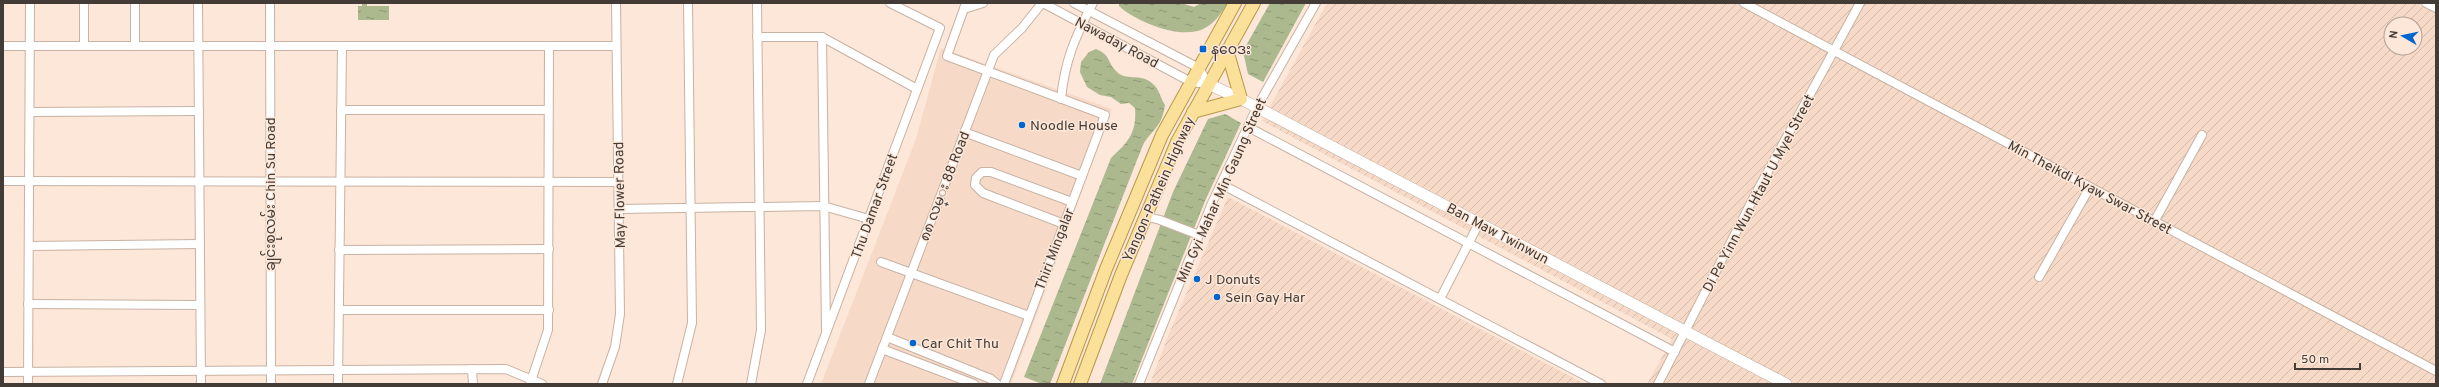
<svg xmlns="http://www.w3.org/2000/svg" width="2439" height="387" font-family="Overpass,'Noto Sans Myanmar',sans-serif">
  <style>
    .built { fill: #f6d9c6 }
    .industrial { fill: url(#industrial-furrows); fill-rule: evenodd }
    .water { fill: url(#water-ripples) }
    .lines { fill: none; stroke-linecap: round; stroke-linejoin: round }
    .street-casing { stroke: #c7b2a3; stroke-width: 10 }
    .secondary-casing { stroke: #c7b2a3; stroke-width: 12 }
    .primary-casing { stroke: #b89948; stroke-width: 14 }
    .street { stroke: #fff; stroke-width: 8 }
    .secondary { stroke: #fff; stroke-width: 11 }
    .primary { stroke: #fae098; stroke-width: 12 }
    .poi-dot { fill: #0065ce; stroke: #fde7d8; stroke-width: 1.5 }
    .labels { text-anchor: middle; stroke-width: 3; stroke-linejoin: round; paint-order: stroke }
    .street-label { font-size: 14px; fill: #433b35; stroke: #fde7d8 }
    .poi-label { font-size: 14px; fill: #433b35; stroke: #fde7d8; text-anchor: start }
  </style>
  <defs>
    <pattern id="industrial-furrows" width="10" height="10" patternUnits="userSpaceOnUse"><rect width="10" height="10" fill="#f6d9c6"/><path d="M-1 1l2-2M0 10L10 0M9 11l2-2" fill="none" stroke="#d4bbab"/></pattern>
    <pattern id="water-ripples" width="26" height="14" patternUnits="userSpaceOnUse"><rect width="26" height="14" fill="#acb88e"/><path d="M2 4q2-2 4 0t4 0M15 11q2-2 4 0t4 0" fill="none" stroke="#8e9775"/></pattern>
  </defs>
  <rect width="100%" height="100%" fill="#fde7d8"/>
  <polygon class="built" points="941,48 1112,109 1011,384 821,384 916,139"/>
  <g class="industrial">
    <path d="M1327,3h1109v381h-789l25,-45 -410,-218zM2391,24h24v24h-24z"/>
    <polygon points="1228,197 1585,384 1150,384 1168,336"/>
  </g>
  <g class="water">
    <polygon points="362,3 367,3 367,6 389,6 389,20 358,20 358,6 362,6"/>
    <path d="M1119,3h62l13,4 7,-4h27c-6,9 -13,20 -23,25 -22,13 -69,-6 -86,-22z"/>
    <polygon points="1270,3 1306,3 1263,82 1248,74 1243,51"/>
    <path d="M1096,49c15,6 11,13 20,22 9,11 25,1 37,13 7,6 7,14 12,21 -3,19 -8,21 -19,35 -4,5 -6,14 -9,20l-87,224h-8l-18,-7 87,-219c17,-16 26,-25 24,-50l-6,-5 -8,1 -10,-7 -11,-2 -13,-8 -7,-15 1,-10 8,-10z"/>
    <polygon points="1225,114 1241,123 1205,201 1132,384 1100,384 1173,192 1208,119"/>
  </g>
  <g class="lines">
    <defs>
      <g id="street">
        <polyline points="84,3 84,46"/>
        <polyline points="198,3 201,384"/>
        <polyline points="270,3 271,384"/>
        <polyline points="966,3 947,56 1105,115 1004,384"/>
        <polyline points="1043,3 1191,82 1208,84"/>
        <polyline points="1074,3 1199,68 1208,84"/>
        <polyline points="1744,3 2436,371"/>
        <polyline points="2426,3 2436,8"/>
        <polyline points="964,9 983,3"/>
        <polyline points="757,37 822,37 917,89"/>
        <polyline points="822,37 826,329"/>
        <polyline points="3,46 616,46"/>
        <polyline points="135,46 135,3"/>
        <path d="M1061,99c4,-39 14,-62 32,-96"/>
        <polyline points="341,110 548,110"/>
        <polyline points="30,112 199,111"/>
        <polyline points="1248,127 1675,352"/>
        <polyline points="964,132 1082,176"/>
        <polyline points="3,181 618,182"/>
        <polyline points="1221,184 1601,384"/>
        <polyline points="619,209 823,206 869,219"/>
        <polyline points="1145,216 1160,220 1199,235"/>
        <polyline points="2154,222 2202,135"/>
        <polyline points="1064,224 983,193 975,185 976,178 982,172 991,172 1072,202"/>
        <polyline points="29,246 200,244"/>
        <polyline points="339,250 549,249"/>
        <polyline points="881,262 1029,316"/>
        <polyline points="2039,277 2090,187"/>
        <polyline points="1440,299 1479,223"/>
        <polyline points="28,304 200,305"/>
        <polyline points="339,310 549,310"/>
        <polyline points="887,337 991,379 997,384"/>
        <polyline points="882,349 974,384"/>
        <polyline points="472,369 473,384"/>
        <polyline points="3,372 506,369 542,384"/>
        <polyline points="28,384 30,3"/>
        <polyline points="338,384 342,46"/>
        <polyline points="530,384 548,330 549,46"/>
        <polyline points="602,384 615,347 620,314 616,3"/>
        <polyline points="677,384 692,323 688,3"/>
        <polyline points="751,384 761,330 757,3"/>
        <polyline points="807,384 940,28 890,3"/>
        <polyline points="869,384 994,55 1022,28 1042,3"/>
        <polyline points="1139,384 1212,203 1257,107 1316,3"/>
        <polyline points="1658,384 1755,195 1860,3"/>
      </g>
      <polyline id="secondary" points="1208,84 1241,99 1786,384"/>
      <g id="primary">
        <polyline points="1193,112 1241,99 1227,50"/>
        <polyline points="1063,384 1106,269 1162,135 1235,3"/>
        <polyline points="1080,384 1121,275 1177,142 1254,3"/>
      </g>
    </defs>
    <use href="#street" class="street-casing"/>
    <use href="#secondary" class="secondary-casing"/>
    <use href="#primary" class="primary-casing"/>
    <use href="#street" class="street"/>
    <use href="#secondary" class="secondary"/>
    <use href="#primary" class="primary"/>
  </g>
  <g class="poi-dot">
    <rect x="1199" y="45" width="8" height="8" rx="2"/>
    <circle cx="1022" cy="125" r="4"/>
    <circle cx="1197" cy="279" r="4"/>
    <circle cx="1217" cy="297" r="4"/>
    <circle cx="913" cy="343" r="4"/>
  </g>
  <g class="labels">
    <g class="street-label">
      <text transform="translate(1117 42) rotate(28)" y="5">Nawaday Road</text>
      <text transform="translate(944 186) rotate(-69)" y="5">၈၈ လမ္း 88 Road</text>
      <text transform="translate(2090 187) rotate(28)" y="5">Min Theikdi Kyaw Swar Street</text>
      <text transform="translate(1158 189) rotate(-66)" y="5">Yangon-Pathein Highway</text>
      <text transform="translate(1221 190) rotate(-66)" y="5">Min Gyi Mahar Min Gaung Street</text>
      <text transform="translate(1758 193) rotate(-62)" y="5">Di Pe Yinn Wun Htaut U Myel Street</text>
      <text transform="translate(270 194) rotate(-90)" y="5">ချင်းစုလမ်း Chin Su Road</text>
      <text transform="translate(619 195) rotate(-91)" y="5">May Flower Road</text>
      <text transform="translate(874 206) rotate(-70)" y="5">Thu Damar Street</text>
      <text transform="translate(1498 233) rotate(28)" y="5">Ban Maw Twinwun</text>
      <text transform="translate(1054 249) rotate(-69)" y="5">Thiri Mingalar</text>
    </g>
    <g class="poi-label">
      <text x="1211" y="54">နဝေဒး</text>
      <text x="1030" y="130">Noodle House</text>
      <text x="1205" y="284">J Donuts</text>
      <text x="1225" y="302">Sein Gay Har</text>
      <text x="921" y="348">Car Chit Thu</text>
    </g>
  </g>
  <rect width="2439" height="387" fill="none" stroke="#433b35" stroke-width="8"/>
  <g transform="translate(2403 36) rotate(279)"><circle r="19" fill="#fde7d8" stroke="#b3a297"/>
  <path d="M0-3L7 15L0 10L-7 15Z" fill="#0065ce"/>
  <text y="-6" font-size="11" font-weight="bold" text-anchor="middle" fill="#433b35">N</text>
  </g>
  <path d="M2295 363v6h65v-6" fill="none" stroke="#433b35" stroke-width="2"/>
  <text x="2301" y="363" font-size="12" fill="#433b35" stroke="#fde7d8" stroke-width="3" paint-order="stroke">50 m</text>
</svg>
